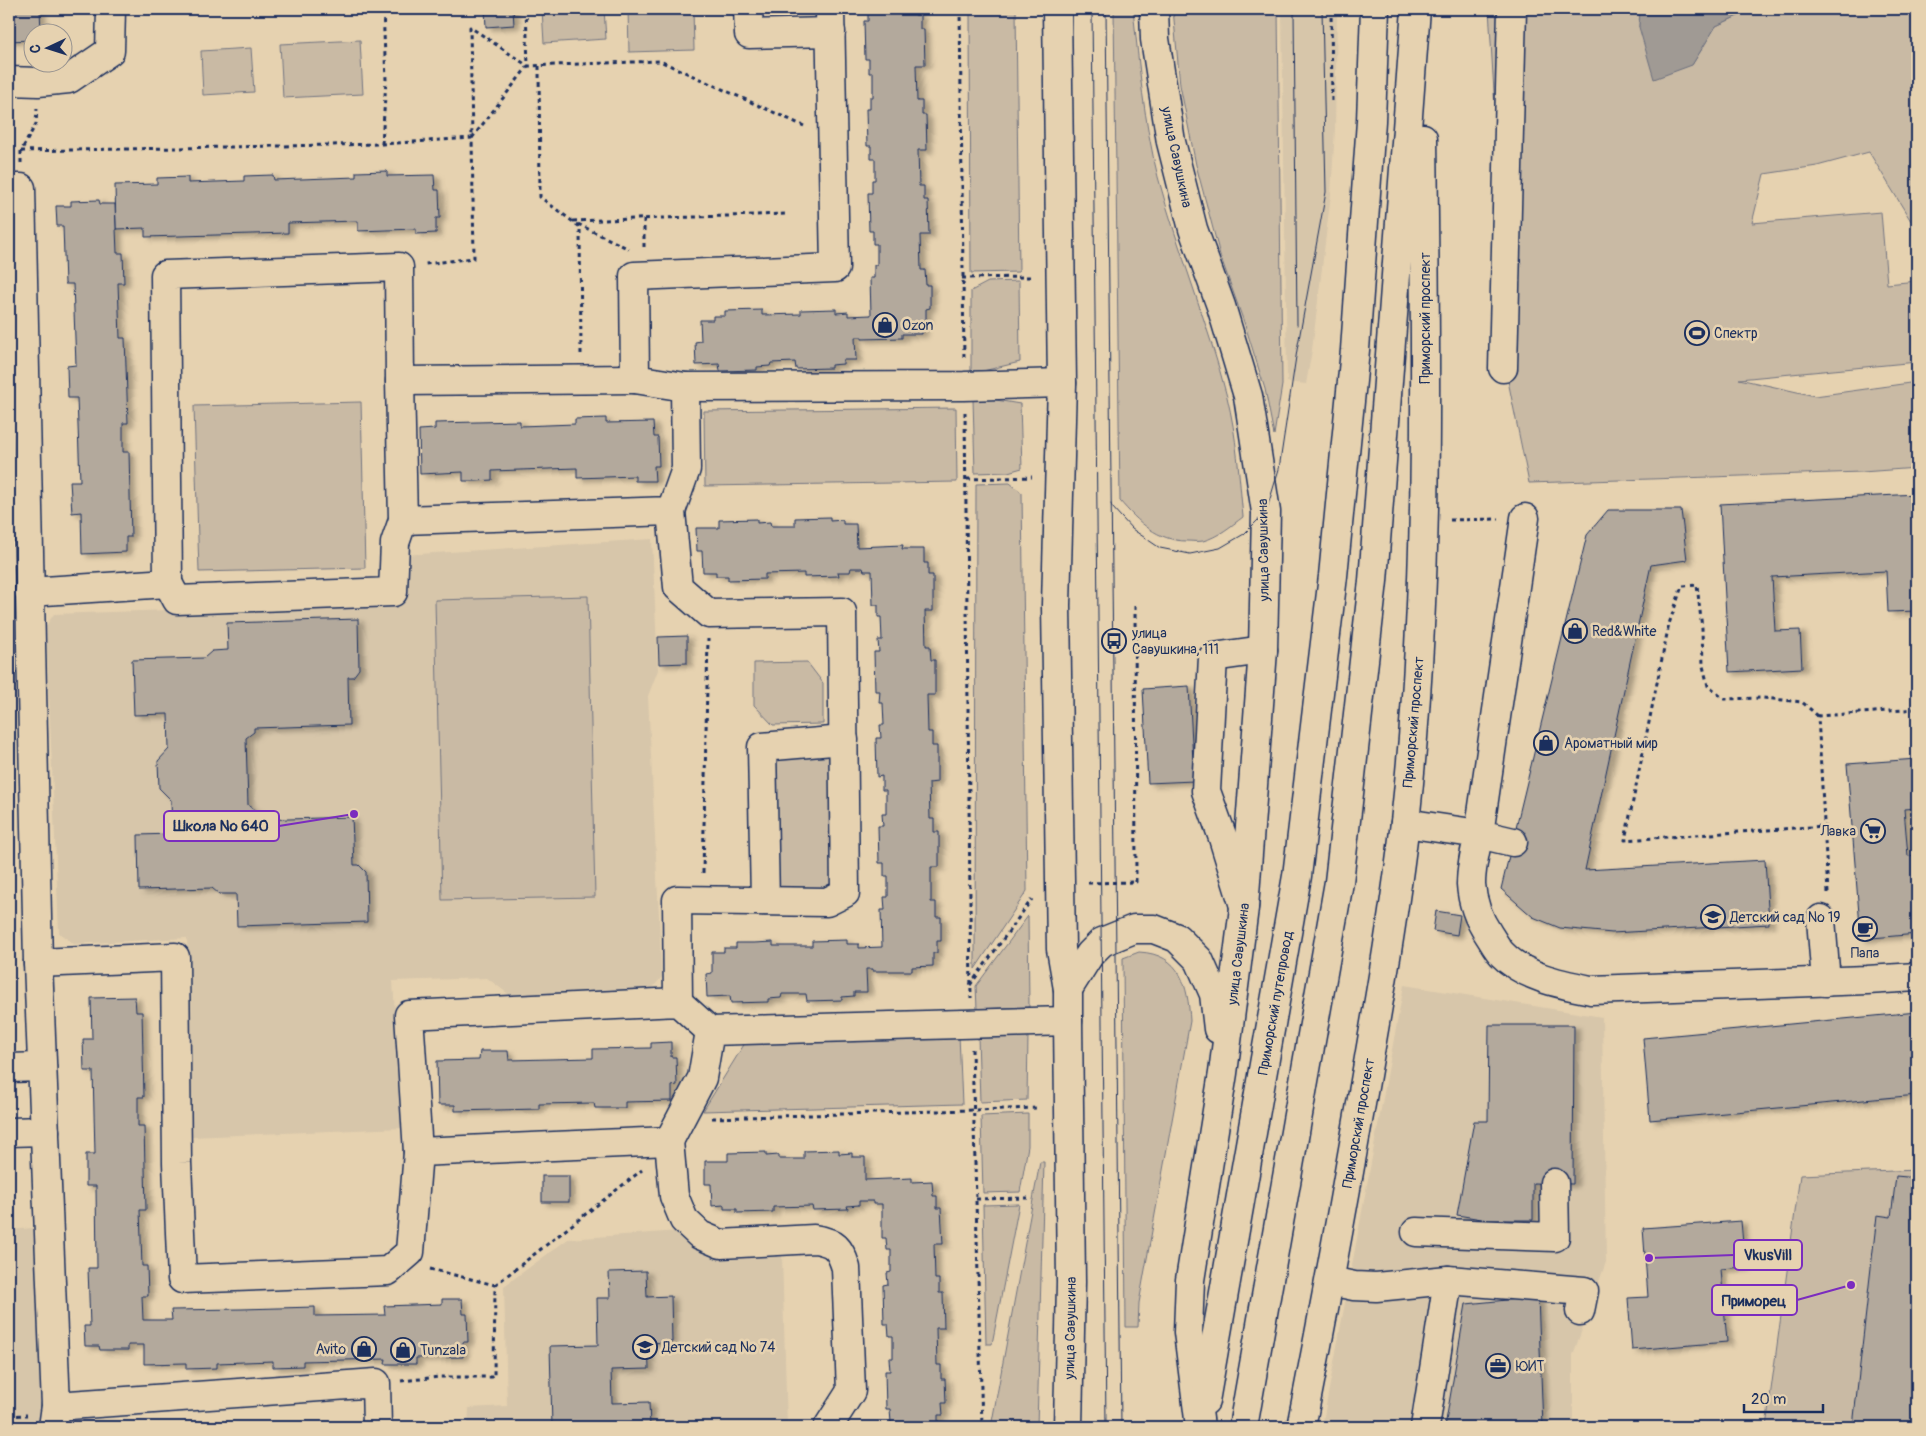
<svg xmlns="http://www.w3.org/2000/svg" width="1926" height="1436" font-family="Pangolin,sans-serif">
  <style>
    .built { fill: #d7c6aa }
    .green { fill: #c9baa4; stroke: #727481 }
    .water { fill: #a09a94; stroke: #6b6f7e }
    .building { fill: #b3a99c; stroke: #1b2f5e; filter: url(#shadow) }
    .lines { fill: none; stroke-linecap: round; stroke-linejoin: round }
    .minor-casing { stroke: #1b2f5e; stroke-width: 31 }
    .major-casing { stroke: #1b2f5e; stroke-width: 31 }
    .path { stroke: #1b2f5e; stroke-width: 3; stroke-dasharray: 4 4; stroke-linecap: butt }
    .minor { stroke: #e6d2b0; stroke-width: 28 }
    .major { stroke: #e6d2b0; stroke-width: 28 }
    .tram { stroke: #1b2f5e; stroke-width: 1 }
    .labels { text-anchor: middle; stroke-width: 5; stroke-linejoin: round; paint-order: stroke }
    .street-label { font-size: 14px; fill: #1b2f5e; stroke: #e6d2b0 }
    .poi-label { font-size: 14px; fill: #1b2f5e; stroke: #e6d2b0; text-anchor: start }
    .leader { fill: none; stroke: #7b2cbf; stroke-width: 2 }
    .callout-dot { fill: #7b2cbf; stroke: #e6d2b0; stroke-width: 2 }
    .callout { fill: #e6d2b0; stroke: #7b2cbf; stroke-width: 2 }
    .callout-label { font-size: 15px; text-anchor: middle; font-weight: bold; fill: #1b2f5e }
  </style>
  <defs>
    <filter id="shadow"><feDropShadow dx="5.5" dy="3" stdDeviation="2.5" flood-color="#0004"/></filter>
  </defs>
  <rect width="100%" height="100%" fill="#e6d2b0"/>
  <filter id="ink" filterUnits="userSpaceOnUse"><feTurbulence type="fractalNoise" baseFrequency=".02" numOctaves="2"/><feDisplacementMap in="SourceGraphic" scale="10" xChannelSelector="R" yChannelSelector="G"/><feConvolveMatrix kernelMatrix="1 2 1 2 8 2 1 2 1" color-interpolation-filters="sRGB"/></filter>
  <g filter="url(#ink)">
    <g class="built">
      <polygon points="1282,9 1337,9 1335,129 1331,194 1312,350 1306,384 1287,382"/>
      <polygon points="652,539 658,670 648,696 662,977 648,993 511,996 487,978 393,981 402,1128 192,1137 187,938 74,944 59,933 46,626 54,614 404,602 403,555"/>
      <polygon points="1404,985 1602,1017 1606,1262 1573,1355 1573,1427 1322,1427"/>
      <polygon points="33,1228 45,1411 38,1427 9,1427 9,1230"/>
      <polygon points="679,1231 712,1257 782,1255 787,1427 468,1427 469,1408 507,1406 504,1286 568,1239"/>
    </g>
    <g class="green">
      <polygon points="542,9 604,9 606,39 544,43"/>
      <polygon points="628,9 693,9 694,50 629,52"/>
      <polygon points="970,9 1016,9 1019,272 971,273"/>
      <path d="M1114,9h19c6,56 11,113 25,168 20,74 50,146 69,220 10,39 12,80 16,120 -12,9 -25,20 -40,24 -5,1 -11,0 -16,0 -29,0 -49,-19 -67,-40z"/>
      <polygon points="1173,9 1278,9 1282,385 1274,435 1265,389 1245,325 1220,255 1196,165 1180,85"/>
      <polygon points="1489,9 1640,9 1639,27 1692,65 1716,26 1753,9 1917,9 1917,224 1911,221 1869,152 1817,166 1764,174 1752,223 1881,212 1887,284 1917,281 1917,362 1739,379 1815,396 1917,382 1917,468 1862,472 1529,483 1506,371 1503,242"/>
      <polygon points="360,40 363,94 283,98 280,44"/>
      <polygon points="251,48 254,92 203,95 201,51"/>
      <polygon points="1019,281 1020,362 983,371 971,371 971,291 988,282"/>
      <polygon points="984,398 1020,404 1022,468 1008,472 975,473 973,399"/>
      <polygon points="361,402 365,568 199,572 194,406"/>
      <polygon points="956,408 957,482 705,486 704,411"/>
      <polygon points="1010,483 1022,493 1027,891 975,969 976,484"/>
      <polygon points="588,596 595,897 442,900 435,600"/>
      <polygon points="807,662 823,683 823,724 773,725 754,705 754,663"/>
      <polygon points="837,749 839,889 772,892 767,754"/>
      <polygon points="1028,916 1029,1007 977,1009 976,986"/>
      <path d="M1139,952c42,2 49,34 51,69l-46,254 -5,28 -1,24h-12l-3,-369z"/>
      <polygon points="959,1035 962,1104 703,1111 745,1043"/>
      <polygon points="1028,1035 1027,1100 980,1102 978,1036"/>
      <polygon points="1028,1114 1028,1146 1020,1192 983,1193 981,1116"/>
      <polygon points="1040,1162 1044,1162 1037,1427 991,1427"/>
      <polygon points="1917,1170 1917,1427 1766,1427 1800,1175"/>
      <polygon points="1019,1204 992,1344 986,1344 983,1205"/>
    </g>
    <polygon class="water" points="1640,9 1753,9 1716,26 1692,65 1654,79 1639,27"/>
    <g class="building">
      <polygon points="9,9 40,9 41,32 32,32 32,40 9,41"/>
      <polygon points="485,9 513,9 514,25 486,27"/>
      <polygon points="868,9 915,9 915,15 920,15 920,29 924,29 925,65 916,65 917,101 922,101 922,115 926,115 927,150 918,150 919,186 924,186 924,200 928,200 929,235 920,235 921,270 925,270 926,285 930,285 930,308 926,309 926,321 922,321 922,334 902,334 902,338 862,339 862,337 855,337 856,360 843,360 843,364 831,365 831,368 796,369 795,362 771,363 770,366 757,367 757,370 720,371 719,364 696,365 695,342 701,341 700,320 713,320 713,316 725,316 725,311 762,310 762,315 801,314 801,310 836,309 836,313 848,312 848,316 871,315 870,278 874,278 874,265 877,265 877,244 873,244 873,231 869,231 868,193 872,193 872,180 875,180 875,159 871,159 871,146 867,146 866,109 870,109 870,97 873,97 873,73 869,73 869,59 865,59 864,21 868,21"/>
      <polygon points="387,171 387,176 434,175 435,190 439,190 440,218 436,218 436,233 416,234 416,229 358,231 358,221 288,223 288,233 145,237 145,228 116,229 115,185 157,184 157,178 188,177 188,183 244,181 244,176 273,175 274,180 356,177 356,172"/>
      <polygon points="99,200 100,204 115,204 117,253 123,253 124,283 118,283 120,338 125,338 128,423 123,423 123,452 129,452 131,537 126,537 126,552 82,554 81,512 72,513 70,481 80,481 77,398 68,398 67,366 76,365 73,284 65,284 63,226 57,226 56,206 71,206 71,201"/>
      <polygon points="606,418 606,423 653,422 654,437 658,437 659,466 654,466 655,481 635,481 635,476 577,478 577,468 492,471 492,480 477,481 463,481 463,472 420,474 419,430 435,429 435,423 520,421 520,426 575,424 575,419"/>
      <polygon points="1917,494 1917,611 1888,612 1886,571 1772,577 1775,631 1800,630 1802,668 1729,672 1720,504"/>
      <polygon points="1608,510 1681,510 1687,560 1651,565 1585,870 1765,860 1769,924 1612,933 1560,928 1533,917 1501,889 1587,535"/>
      <polygon points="830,517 830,521 843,520 843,524 856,524 857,547 903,545 902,549 924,549 924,563 928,563 928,575 933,575 933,611 925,611 926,646 930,646 931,660 935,660 935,695 927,695 928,732 932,732 932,746 937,746 937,782 929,783 930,819 934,819 934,832 939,832 939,867 931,867 931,902 936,902 936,917 941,917 941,941 937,941 937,953 933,953 933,966 912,967 912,971 873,971 873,969 866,969 867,992 854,992 854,996 842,997 842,1000 807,1001 806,994 782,994 781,998 768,999 768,1002 731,1003 730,996 707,997 706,974 712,973 712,952 724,952 724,948 736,948 736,943 754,943 773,942 773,946 812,946 812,941 847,940 847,944 859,944 859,948 882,947 881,910 885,910 884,897 888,897 888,876 884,876 884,863 879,863 878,826 883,826 882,814 886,814 886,790 882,790 882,776 877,777 876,738 881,738 880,725 884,725 883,703 879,703 880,691 875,691 874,652 879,652 878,640 882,640 881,617 878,617 878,605 873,605 872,571 864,571 863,568 851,568 850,572 838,572 839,576 804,577 804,573 765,574 765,579 728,580 728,576 716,576 716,572 703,572 702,551 697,551 696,528 719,528 719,520 757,519 757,523 770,522 771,526 795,526 795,518"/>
      <polygon points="358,619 359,669 353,677 348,677 349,725 254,728 254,732 246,738 248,805 256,810 257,820 352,817 354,865 359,865 366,872 367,922 237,926 236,894 219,894 212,888 139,890 138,835 172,834 171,800 159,788 158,761 169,749 168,714 134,715 132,660 204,658 212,651 228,650 227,623"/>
      <polygon points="687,636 687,663 659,664 658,637"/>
      <polygon points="1189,686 1194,781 1148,783 1143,689"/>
      <polygon points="1917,759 1917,808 1904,809 1908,856 1917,855 1917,934 1861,939 1847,764"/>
      <polygon points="1436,911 1460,915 1457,935 1433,931"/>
      <polygon points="135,997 136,1012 142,1012 144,1097 138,1097 138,1126 144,1126 146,1210 140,1210 142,1266 147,1266 148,1296 142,1296 143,1320 172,1320 171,1310 242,1309 315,1307 315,1316 385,1315 384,1306 442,1304 442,1299 462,1299 463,1314 467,1314 468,1342 463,1342 463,1357 416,1358 416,1364 385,1364 386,1359 303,1361 303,1366 273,1367 273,1361 217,1363 217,1368 186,1369 186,1363 144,1364 144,1345 128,1345 128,1350 100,1350 99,1346 85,1346 84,1326 90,1326 88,1268 97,1268 96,1186 86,1186 86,1154 95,1154 93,1071 84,1071 83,1039 92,1039 91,998"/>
      <polygon points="1917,1012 1917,1095 1650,1120 1643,1038"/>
      <polygon points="1489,1025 1574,1025 1573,1184 1533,1183 1533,1220 1488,1220 1457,1215 1474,1121 1488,1121"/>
      <polygon points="671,1042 671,1057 676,1057 677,1085 672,1086 672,1101 625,1102 625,1108 595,1108 594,1103 539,1104 539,1109 455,1111 455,1105 438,1105 437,1061 479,1060 480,1051 508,1051 509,1060 593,1058 593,1049 651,1048 651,1043"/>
      <polygon points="839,1150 839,1154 852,1153 852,1157 865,1157 865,1180 912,1178 912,1182 932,1181 933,1196 937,1196 937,1208 941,1208 943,1244 934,1244 935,1279 939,1279 939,1293 943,1293 944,1328 936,1328 937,1365 941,1365 941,1379 945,1379 946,1403 942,1403 943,1415 938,1415 938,1427 894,1427 894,1423 891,1423 890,1409 886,1409 885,1371 890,1371 889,1358 893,1358 893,1336 889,1336 888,1324 884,1324 883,1285 888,1284 887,1273 891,1272 891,1250 887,1250 886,1238 882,1238 882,1204 873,1204 873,1201 859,1201 859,1205 847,1206 848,1209 813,1210 812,1206 773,1207 773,1212 737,1213 737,1209 724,1209 724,1205 712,1206 711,1184 705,1184 705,1161 728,1161 728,1153 766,1152 766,1156 779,1155 779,1159 804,1159 804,1151"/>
      <rect x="542" y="1176" width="27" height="26"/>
      <polygon points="1896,1176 1917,1178 1917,1427 1853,1426 1877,1215 1891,1217"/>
      <polygon points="1741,1221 1745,1267 1721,1269 1727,1342 1632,1350 1628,1298 1648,1297 1643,1228"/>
      <polygon points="646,1271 647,1297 671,1296 672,1342 648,1343 649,1369 611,1370 612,1403 649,1402 650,1427 674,1427 552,1427 550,1346 598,1345 597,1298 610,1298 609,1272"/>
      <polygon points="1538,1297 1543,1427 1445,1427 1466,1304"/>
    </g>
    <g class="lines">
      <defs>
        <g id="minor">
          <polyline points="748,9 749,34 831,32"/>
          <polyline points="830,9 835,268 634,276 635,379 685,387 964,386 1062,383"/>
          <polyline points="9,81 38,82 69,79 110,51 111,9"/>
          <polyline points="9,188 21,188 38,963 56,1406 53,1427"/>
          <polyline points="1503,368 1512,9"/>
          <polyline points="400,381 403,520 671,511 686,469 685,387"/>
          <polyline points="671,511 678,587 709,614 842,612 845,893 827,902 677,900 678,1002"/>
          <polyline points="168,583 177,600 393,592 395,543 403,520"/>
          <polyline points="29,592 168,583 165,275 399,267 400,381 635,379"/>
          <path d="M1405,823l74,11c-4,17 -8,33 -8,50 1,18 8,36 18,51 4,6 8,14 13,19 22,23 59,30 89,36l276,-10 50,-3"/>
          <polyline points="1513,842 1479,834 1525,518"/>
          <polyline points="765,901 762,747 844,740"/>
          <polyline points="1244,906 1223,838 1206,791 1213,657 1263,650"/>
          <polyline points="1821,919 1826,982"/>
          <polyline points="38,963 175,957 177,1163 182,1279 388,1271 410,1252 418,1152 669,1141 702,1078 710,1031 1068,1021"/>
          <polyline points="9,1068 42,1067"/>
          <polyline points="9,1132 45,1131"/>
          <path d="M669,1141l5,55 10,24 16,15 21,9 93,-5c21,3 26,9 32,29l5,123 -23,36"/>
          <polyline points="418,1152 409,1015 678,1002 710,1031"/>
          <polyline points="1416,1232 1555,1237 1554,1183"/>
          <polyline points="1330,1281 1354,1286 1376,1287 1448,1280 1584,1291 1580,1311"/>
          <polyline points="56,1406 376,1383 377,1427"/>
          <polyline points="1425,1427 1448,1280"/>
        </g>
        <g id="major">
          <polyline points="1057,9 1062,383 1056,605 1061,949 1068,989 1068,1021 1071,1282 1068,1427"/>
          <polyline points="1154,9 1155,39 1171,142 1193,229 1221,306 1248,396 1266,512 1263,650 1244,908 1223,1073 1190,1280 1188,1332 1200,1427"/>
          <polyline points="1068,989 1090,954 1102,942 1134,929 1154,929 1177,938 1199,960 1214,994 1218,1029"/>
          <polyline points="1205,1401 1297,876 1333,576 1355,350 1371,121 1375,9"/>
          <polyline points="1243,1427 1339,882 1373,581 1416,9"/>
          <path d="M1301,1427c23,-115 44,-231 64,-346 15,-86 30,-172 40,-259 25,-226 21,-456 18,-684"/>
        </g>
      </defs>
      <use href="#minor" class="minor-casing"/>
      <use href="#major" class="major-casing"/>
      <g class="path">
        <polyline points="526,9 528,66 472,138 470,27 528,66 660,61 804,126"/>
        <polyline points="960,9 964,361"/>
        <polyline points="1331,9 1332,105"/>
        <polyline points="539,66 540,197 580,227 581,354"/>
        <polyline points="382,144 386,80 383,9"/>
        <polyline points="21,151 382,144 472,138 474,258 425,264"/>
        <polyline points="21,163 21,151 36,124 37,108"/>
        <polyline points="644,219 644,250"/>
        <polyline points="573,221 787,214"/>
        <polyline points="578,224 629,249"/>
        <polyline points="962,278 1030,277"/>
        <polyline points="965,412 971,998"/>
        <polyline points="967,479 1032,477"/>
        <polyline points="1450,520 1499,519"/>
        <polyline points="1818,716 1802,702 1763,698 1724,699 1708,686 1703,666 1702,628 1697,585 1682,586 1669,624 1625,840 1824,826"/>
        <polyline points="703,873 708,639"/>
        <polyline points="1088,883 1136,882 1135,604"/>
        <polyline points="1828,893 1818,716 1917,709"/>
        <polyline points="970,985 1032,899"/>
        <polyline points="972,1049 982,1427"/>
        <polyline points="712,1118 1037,1108"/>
        <polyline points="976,1199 1028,1198"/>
        <polyline points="430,1269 495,1285"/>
        <polyline points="495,1285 642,1170"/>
        <polyline points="401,1381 439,1377 494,1377 495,1285"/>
        <polyline points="9,1416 27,1415"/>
      </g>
      <use href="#minor" class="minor"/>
      <use href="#major" class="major"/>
      <g class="tram">
        <polyline points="1092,9 1106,1427"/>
        <polyline points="1106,9 1121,1427"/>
        <polyline points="1294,9 1297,325"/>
        <polyline points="1111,504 1112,507 1132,529 1160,548 1190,554 1220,548 1244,534 1266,512 1279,469 1297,350 1326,192 1322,9"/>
      </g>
    </g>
  </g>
  <defs>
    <symbol id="shop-ring" viewBox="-11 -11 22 22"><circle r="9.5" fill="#e6d2b0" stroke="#1b2f5e" stroke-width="1.5"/><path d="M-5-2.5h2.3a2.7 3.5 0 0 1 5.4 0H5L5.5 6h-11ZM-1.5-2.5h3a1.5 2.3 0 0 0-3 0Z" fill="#1b2f5e"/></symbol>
    <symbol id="stadium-ring" viewBox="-11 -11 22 22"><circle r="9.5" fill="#e6d2b0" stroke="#1b2f5e" stroke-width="1.5"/><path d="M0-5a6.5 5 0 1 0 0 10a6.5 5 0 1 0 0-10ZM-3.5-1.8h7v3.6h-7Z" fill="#1b2f5e"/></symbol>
    <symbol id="bus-ring" viewBox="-11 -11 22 22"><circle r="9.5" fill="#e6d2b0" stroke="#1b2f5e" stroke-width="1.5"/><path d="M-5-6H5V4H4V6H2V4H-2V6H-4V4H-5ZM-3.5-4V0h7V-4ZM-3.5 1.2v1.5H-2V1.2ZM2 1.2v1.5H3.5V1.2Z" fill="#1b2f5e"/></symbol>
    <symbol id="supermarket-ring" viewBox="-11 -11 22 22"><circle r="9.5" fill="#e6d2b0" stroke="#1b2f5e" stroke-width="1.5"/><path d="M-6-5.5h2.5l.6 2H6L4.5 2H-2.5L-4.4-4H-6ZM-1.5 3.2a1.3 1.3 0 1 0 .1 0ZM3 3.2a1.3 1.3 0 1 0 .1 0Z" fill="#1b2f5e"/></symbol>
    <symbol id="school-ring" viewBox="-11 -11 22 22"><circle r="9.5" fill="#e6d2b0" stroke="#1b2f5e" stroke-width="1.5"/><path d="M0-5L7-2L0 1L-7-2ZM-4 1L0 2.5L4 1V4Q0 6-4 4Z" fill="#1b2f5e"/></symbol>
    <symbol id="cafe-ring" viewBox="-11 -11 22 22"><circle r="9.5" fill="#e6d2b0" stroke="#1b2f5e" stroke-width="1.5"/><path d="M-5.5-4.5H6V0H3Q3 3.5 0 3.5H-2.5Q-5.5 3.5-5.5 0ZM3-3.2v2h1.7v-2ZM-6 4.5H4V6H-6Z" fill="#1b2f5e"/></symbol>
    <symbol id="office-ring" viewBox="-11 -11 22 22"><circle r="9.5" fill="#e6d2b0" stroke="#1b2f5e" stroke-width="1.5"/><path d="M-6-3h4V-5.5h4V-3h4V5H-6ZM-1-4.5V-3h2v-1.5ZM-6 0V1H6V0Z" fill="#1b2f5e"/></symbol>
  </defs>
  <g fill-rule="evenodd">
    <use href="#shop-ring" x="871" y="311" width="28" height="28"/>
    <use href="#stadium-ring" x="1683" y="319" width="28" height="28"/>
    <use href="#shop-ring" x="1561" y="617" width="28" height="28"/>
    <use href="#bus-ring" x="1100" y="627" width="28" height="28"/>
    <use href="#shop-ring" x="1532" y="729" width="28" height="28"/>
    <use href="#supermarket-ring" x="1859" y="817" width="28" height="28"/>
    <use href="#school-ring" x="1699" y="903" width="28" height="28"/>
    <use href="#cafe-ring" x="1851" y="915" width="28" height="28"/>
    <use href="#school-ring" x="631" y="1333" width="28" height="28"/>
    <use href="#shop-ring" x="350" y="1335" width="28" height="28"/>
    <use href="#shop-ring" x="389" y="1336" width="28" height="28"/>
    <use href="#office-ring" x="1484" y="1352" width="28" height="28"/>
  </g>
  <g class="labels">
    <g class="street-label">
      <text transform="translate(1177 157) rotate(78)" y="5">улица Савушкина</text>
      <text transform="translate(1425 318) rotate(-90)" y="5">Приморский проспект</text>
      <text transform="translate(1263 550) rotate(-91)" y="5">улица Савушкина</text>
      <text transform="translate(1413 722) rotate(-85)" y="5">Приморский проспект</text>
      <text transform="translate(1238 954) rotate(-83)" y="5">улица Савушкина</text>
      <text transform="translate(1275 1003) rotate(-80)" y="5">Приморский путепровод</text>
      <text transform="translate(1358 1123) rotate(-80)" y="5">Приморский проспект</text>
      <text transform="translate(1070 1328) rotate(-89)" y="5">улица Савушкина</text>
    </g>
    <g class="poi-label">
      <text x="902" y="330">Ozon</text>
      <text x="1714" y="338">Спектр</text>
      <text x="1592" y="636">Red&amp;White</text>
      <text x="1132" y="638">улица<tspan x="1132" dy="16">Савушкина, 111</tspan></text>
      <text x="1564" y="748">Ароматный мир</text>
      <text x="1856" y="836" text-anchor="end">Лавка</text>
      <text x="1730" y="922">Детский сад № 19</text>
      <text x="1865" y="958" text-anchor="middle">Папа</text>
      <text x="662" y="1352">Детский сад № 74</text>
      <text x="346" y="1354" text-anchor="end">Avito</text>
      <text x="420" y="1355">Tunzala</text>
      <text x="1516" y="1371">ЮИТ</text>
    </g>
  </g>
  <path class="leader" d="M354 814L279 826M1649 1258L1734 1255M1851 1285L1797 1300"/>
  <g class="callout-dot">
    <circle cx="354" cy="814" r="5"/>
    <circle cx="1649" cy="1258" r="5"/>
    <circle cx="1851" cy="1285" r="5"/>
  </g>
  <g class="callout">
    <rect x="164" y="811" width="115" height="30" rx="5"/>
    <rect x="1734" y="1240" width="68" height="30" rx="5"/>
    <rect x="1712" y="1285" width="85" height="30" rx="5"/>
  </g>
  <g class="callout-label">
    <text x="221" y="831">Школа № 640</text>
    <text x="1768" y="1260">VkusVill</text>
    <text x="1754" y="1306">Приморец</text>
  </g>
  <rect width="1926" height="1436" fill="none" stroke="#e6d2b0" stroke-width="30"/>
  <rect x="15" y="15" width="1896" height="1406" fill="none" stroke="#1b2f5e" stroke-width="2" filter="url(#ink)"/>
  <g transform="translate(48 48) rotate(266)"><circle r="24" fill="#e6d2b0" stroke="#95918f"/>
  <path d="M0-4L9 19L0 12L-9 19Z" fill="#1b2f5e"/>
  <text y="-8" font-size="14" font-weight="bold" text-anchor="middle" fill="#1b2f5e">С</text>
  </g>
  <path d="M1744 1404v8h79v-8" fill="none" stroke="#1b2f5e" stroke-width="2.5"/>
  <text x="1751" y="1404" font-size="15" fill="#1b2f5e" stroke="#e6d2b0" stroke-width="4" paint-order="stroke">20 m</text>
</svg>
